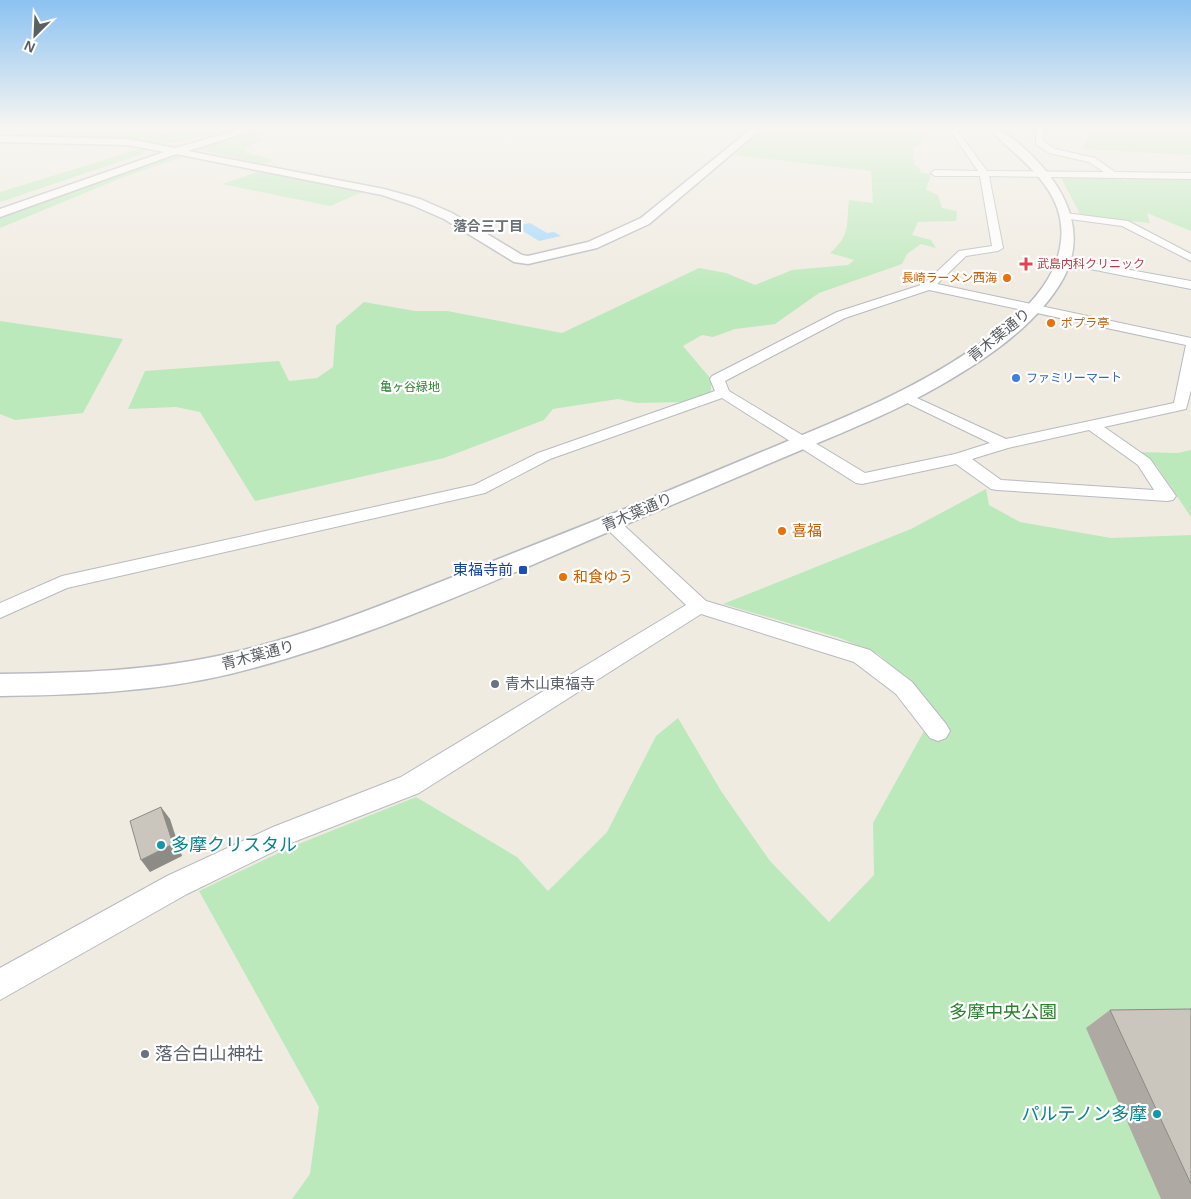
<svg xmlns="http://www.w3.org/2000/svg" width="1191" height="1199" font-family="Helvetica,'Noto Sans JP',sans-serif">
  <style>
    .green { fill: #bce9bb }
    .water { fill: #a1d8ff }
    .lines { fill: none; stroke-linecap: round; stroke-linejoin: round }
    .minor-casing { stroke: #b7bac0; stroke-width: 2 }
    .tertiary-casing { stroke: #b7bac0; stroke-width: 3 }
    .minor { fill: #fff; fill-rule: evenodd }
    .tertiary { fill: #fff; fill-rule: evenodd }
    .wall { fill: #aeaaa3 }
    .shaded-wall { fill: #8d8b85 }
    .building { fill: #cac6be; stroke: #8d8b85 }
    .health-dot { fill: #e0444e; stroke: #fff; stroke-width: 2 }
    .food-dot { fill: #e8710a; stroke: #fff; stroke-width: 2 }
    .shop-dot { fill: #3f7fe0; stroke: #fff; stroke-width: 2 }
    .transit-dot { fill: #1a4fb4; stroke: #fff; stroke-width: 2 }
    .worship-dot { fill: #6b7280; stroke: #fff; stroke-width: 2 }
    .culture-dot { fill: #0f9aa8; stroke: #fff; stroke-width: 2 }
    .labels { text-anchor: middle; stroke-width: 4.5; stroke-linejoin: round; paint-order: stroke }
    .far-health-label { font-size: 12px; fill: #be3a42; stroke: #fff; text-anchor: start }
    .far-food-label { font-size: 12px; fill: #c56008; stroke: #fff; text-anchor: end }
    .far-shop-label { font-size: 12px; fill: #366cbe; stroke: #fff; text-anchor: start }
    .far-park-label { font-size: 12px; fill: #2b822e; stroke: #fff }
    .far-neighbourhood-label { font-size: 14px; font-weight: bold; fill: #6b7176; stroke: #fff }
    .street-label { font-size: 15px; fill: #5a5f64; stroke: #fff }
    .food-label { font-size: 15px; fill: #c56008; stroke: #fff; text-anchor: start }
    .transit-label { font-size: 15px; fill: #164399; stroke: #fff; text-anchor: end }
    .worship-label { font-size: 15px; fill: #5b616d; stroke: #fff; text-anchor: start }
    .near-culture-label { font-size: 18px; fill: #0d838f; stroke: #fff; text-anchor: start }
    .near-park-label { font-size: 18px; fill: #2b822e; stroke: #fff }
    .near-worship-label { font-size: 18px; fill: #5b616d; stroke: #fff; text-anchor: start }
  </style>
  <rect width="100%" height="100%" fill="#efebe1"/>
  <g class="green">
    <polygon points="200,129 228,129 180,142 158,144 132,140 9,138 19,133 160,133 175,135"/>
    <polygon points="265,129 286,129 259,137 264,139 245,148 247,153 271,159 272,161 263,164 196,149"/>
    <path d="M762,129h161l4,9 -14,10 1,16 7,6 -2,2 12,2 -5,16 12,5 4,13 15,3 -1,10 -38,1 -6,13 19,5 5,8 -15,-4 -14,10 -5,10 -83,29 -44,31 -40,5 -22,8 -11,-2 -19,11 28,33v16l-26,7 -48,1 -19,-4 -65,10 -9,11 -100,38 -189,43 -55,-89 -24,-5 -48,2 17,-38 134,-10 10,20 28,-3 16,-11 3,-41 28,-24 51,9h32l115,22 137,-65 27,5 29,12 37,-15 56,-5 6,-5 -24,-7c21,-18 16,-28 19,-53l24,3 -2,-32 -136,-16z"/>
    <polygon points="1090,129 1191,129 1191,155 1083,149"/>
    <polygon points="143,148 145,153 0,202 0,192"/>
    <polygon points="176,155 182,157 121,178 0,228 0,215"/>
    <polygon points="263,170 365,191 330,206 222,184"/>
    <polygon points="1065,177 1099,177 1125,180 1130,188 1124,177 1191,178 1191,231 1147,213 1150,223 1089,217 1080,214 1061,178"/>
    <polygon points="0,321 123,339 83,413 15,420 0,414"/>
    <polygon points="1191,450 1191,517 1156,465 1137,452 1178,453"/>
    <polygon points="986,489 989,505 1020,522 1111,538 1191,535 1191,1199 292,1199 310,1174 319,1107 199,891 291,847 416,797 517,857 548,891 607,832 656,736 678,718 721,791 770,861 829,922 874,875 873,823 934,713 914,685 878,654 840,638 723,604 911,529"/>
  </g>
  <polygon class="water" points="530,223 547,233 554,232 561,236 539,241 515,226"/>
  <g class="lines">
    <defs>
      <g id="minor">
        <path d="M949,129h7l31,42 117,1 -15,-10 -40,-9 -13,-9v-15h8l-1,12 12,8 40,9 20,14 76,1v6l-202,-3 14,72 -5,3 -32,5 -29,28 254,54v52l-5,19 -82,18 46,32 26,37 -3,4 -6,1 -170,-11 -6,-1 -35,-25 -94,20 -6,-1 -134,-85 -172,61 -65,34 -418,95 -67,30v-15l62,-27 412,-91 64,-32 177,-62 -5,-12 2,-3 125,-64 87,-28 35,-33 33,-5 -12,-70h-45l-4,-3 4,-3 43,1zM929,290l257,55 -12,58 -168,36 -100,-46 -5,1 -2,3 2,3 89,43 -35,11 -90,19 -136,-82 -4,-10 120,-63zM1089,430l49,35 16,25 -153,-10 -29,-21 36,-11z"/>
        <polygon points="964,129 996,129 997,130 993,132"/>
        <polygon points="1065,213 1128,221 1191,254 1191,261 1122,226 1062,218 1062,214"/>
        <polygon points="1064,258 1191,281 1191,289 1060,263 1058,261"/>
        <polygon points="611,517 617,519 706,601 870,650 912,682 946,724 950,731 946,738 938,741 930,738 896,694 854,662 701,614 419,793 291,843 187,894 0,1000 0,968 167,876 273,827 401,777 686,605 605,527 602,523 605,519"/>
      </g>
      <g id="tertiary">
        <polygon points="241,129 257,129 188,151 384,189 420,199 452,213 522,255 528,256 588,242 641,218 751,129 761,129 649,224 597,248 528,264 514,262 444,219 412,205 382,195 176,154 0,217 0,209 164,152 128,145 0,142 0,136 128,139 175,148"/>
        <path d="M989,129c18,0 36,20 49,33 31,33 48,74 25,117 -26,46 -77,80 -122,106 -43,25 -90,44 -135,63 -57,24 -113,48 -170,72 -129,55 -270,121 -406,154 -76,18 -153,21 -230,22v-22c77,-1 155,-3 231,-21 66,-15 131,-40 194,-65 66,-26 132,-52 197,-78 56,-23 111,-46 166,-69 63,-26 126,-52 183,-91 38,-25 85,-60 90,-109 6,-51 -40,-80 -72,-112z"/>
      </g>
    </defs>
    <use href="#minor" class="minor-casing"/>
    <use href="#tertiary" class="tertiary-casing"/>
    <use href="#minor" class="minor"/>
    <use href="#tertiary" class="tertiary"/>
  </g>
  <polygon class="wall" points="1191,1009 1191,1199 1161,1199 1086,1028 1110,1010"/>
  <polygon class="shaded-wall" points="161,807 170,819 182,856 150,872 141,860"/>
  <g class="building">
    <polygon points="161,807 173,844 141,860 130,821"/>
    <polygon points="1191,1009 1191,1184 1110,1010"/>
  </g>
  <linearGradient id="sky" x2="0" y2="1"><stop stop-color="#8bc2f1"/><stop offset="0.43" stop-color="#f8f6f2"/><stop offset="1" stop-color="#f8f6f2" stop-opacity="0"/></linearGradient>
  <rect width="1191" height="297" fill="url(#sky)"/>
  <path class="health-dot" d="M1023.5 256.5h5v5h5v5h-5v5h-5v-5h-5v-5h5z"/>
  <g class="food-dot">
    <circle cx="1007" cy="278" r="5"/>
    <circle cx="1051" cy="323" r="5"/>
    <circle cx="782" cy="531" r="5"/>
    <circle cx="563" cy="577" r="5"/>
  </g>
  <circle class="shop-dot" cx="1016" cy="378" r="5"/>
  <rect class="transit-dot" x="518" y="565" width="10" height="10" rx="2.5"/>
  <g class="worship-dot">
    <circle cx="495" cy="684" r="5"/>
    <circle cx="145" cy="1054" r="5"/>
  </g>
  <g class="culture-dot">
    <circle cx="161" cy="845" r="5"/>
    <circle cx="1157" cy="1114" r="5"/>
  </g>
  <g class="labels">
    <g class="far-health-label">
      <text x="1037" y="268">武島内科クリニック</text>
    </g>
    <g class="far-food-label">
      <text x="997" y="282">長崎ラーメン西海</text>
      <text x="1061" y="327" text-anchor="start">ポプラ亭</text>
    </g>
    <g class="far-shop-label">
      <text x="1026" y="382">ファミリーマート</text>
    </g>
    <g class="far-park-label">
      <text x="410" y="391">亀ヶ谷緑地</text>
    </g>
    <g class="far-neighbourhood-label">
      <text x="488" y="231">落合三丁目</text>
    </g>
    <g class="street-label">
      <text transform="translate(999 335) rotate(-39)" y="5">青木葉通り</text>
      <text transform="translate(637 512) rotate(-23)" y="5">青木葉通り</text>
      <text transform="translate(258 655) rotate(-15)" y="5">青木葉通り</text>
    </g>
    <g class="food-label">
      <text x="792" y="536">喜福</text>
      <text x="573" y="582">和食ゆう</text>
    </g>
    <g class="transit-label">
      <text x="513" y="575">東福寺前</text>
    </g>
    <g class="worship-label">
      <text x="505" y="689">青木山東福寺</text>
    </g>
    <g class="near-culture-label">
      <text x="171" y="851">多摩クリスタル</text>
      <text x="1147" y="1120" text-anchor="end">パルテノン多摩</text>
    </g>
    <g class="near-park-label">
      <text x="1003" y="1018">多摩中央公園</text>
    </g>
    <g class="near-worship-label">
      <text x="155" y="1060">落合白山神社</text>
    </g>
  </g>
  <g transform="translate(35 35) rotate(204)" stroke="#ffffff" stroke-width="4" paint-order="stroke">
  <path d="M0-4L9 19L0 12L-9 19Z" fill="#5a5f64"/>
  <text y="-8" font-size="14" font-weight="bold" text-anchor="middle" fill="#5a5f64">N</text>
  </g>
</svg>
